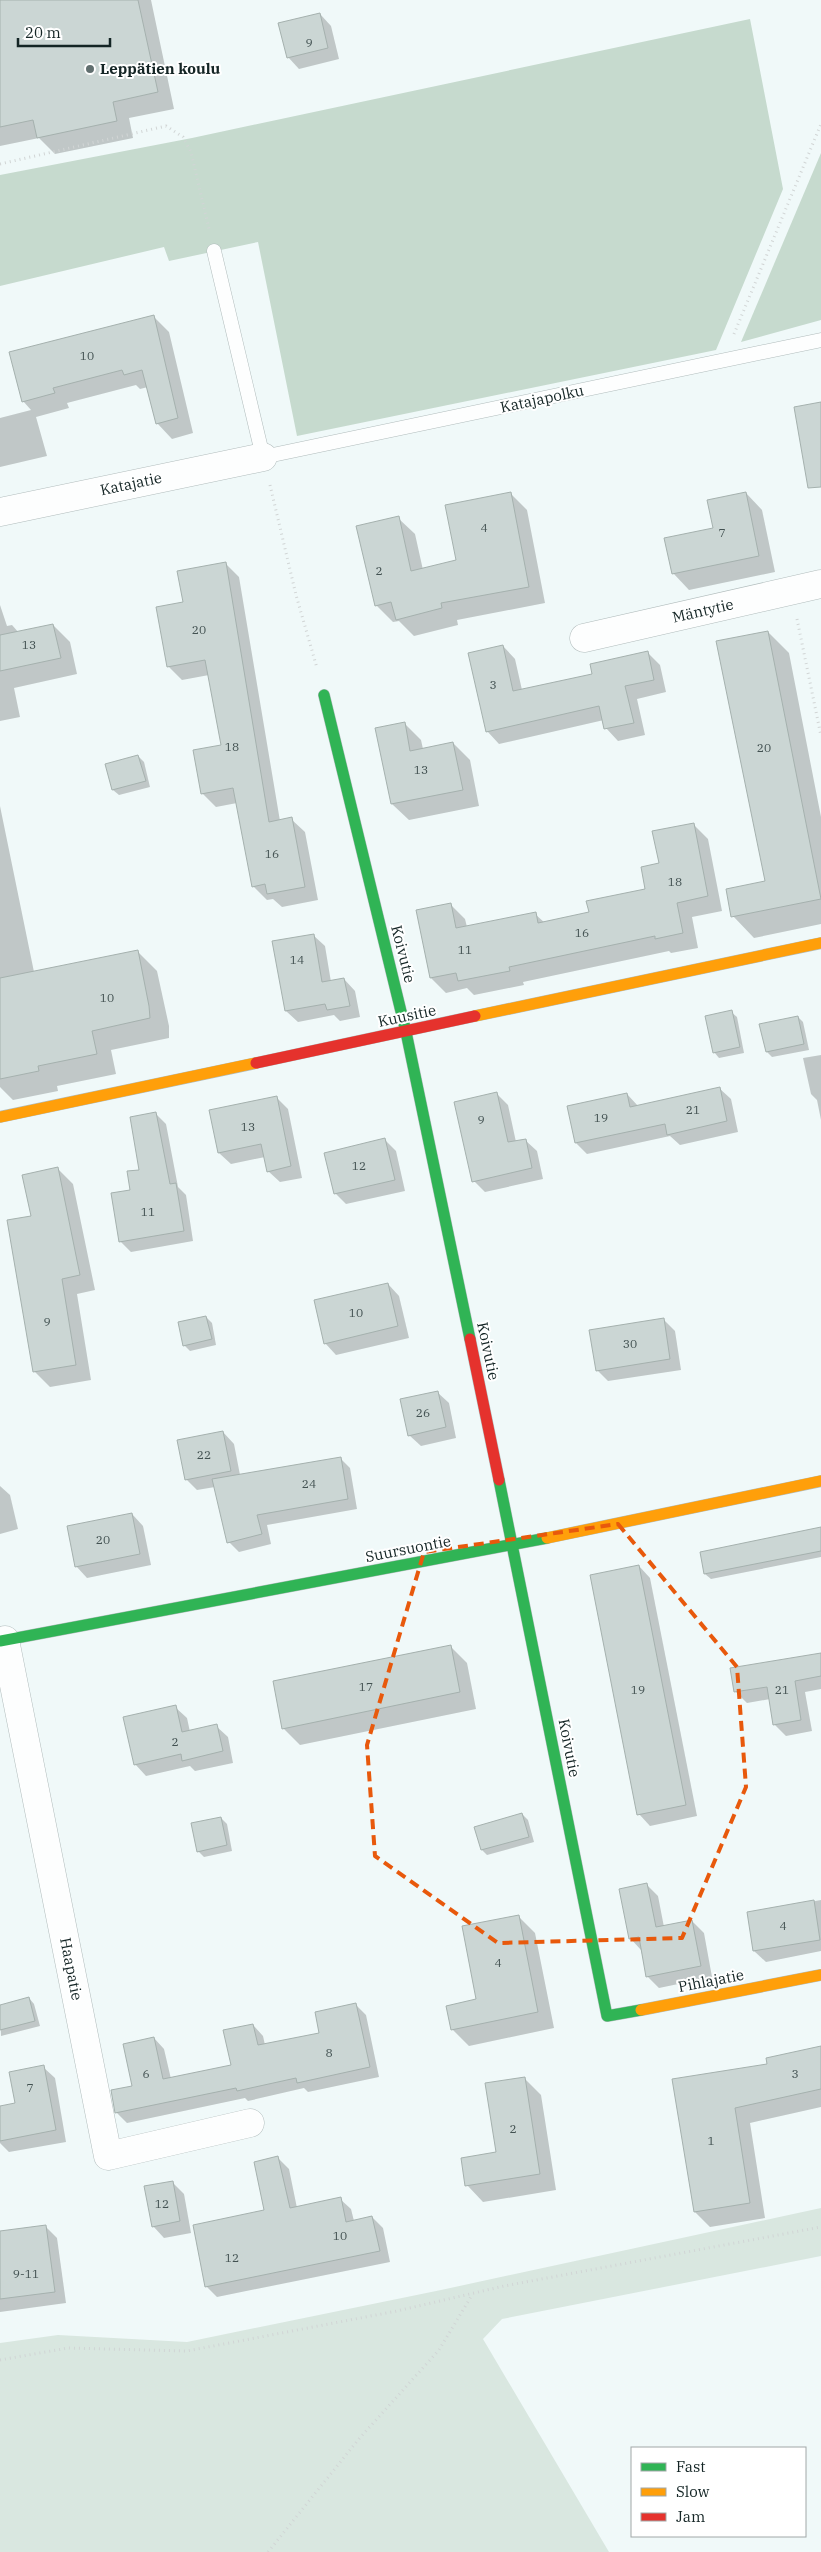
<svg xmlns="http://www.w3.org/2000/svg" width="821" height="2552" font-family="'IBM Plex Serif',serif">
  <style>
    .green { fill: #d9e7e0 }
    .forest { fill: #c6dace }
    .shadow { fill: #0003 }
    .building { fill: #cbd6d4; stroke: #a5b1ae }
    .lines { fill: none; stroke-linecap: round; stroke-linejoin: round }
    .lane-casing { stroke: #b1bcbc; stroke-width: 15 }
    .street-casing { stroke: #b1bcbc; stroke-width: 29 }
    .fast-casing { stroke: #b1bcbc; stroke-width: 12 }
    .slow-casing { stroke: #b1bcbc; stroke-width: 12 }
    .jam-casing { stroke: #b1bcbc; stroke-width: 12 }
    .path { stroke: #d1d5d5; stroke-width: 3; stroke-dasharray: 1 4; stroke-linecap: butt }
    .lane { stroke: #fdfefe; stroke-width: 14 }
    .street { stroke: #fdfefe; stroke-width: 28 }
    .fast { stroke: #30b455; stroke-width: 11 }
    .slow { stroke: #ff9f0a; stroke-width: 11 }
    .jam { stroke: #e5322d; stroke-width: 11 }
    .marked { fill: none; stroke: #e8590c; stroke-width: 4; stroke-dasharray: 10 6; stroke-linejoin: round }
    .poi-dot { fill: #616f6f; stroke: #fff; stroke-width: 2 }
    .labels { text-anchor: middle; stroke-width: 4; stroke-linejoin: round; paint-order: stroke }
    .number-label { font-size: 12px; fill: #425151 }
    .poi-label { font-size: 15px; font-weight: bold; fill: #142525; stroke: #fff; text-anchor: start }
    .street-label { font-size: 15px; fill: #142525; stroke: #fff }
  </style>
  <rect width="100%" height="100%" fill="#f0f9f9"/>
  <polygon class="green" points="821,2208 821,2256 502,2319 483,2339 609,2552 0,2552 0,2343 58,2335 187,2342 441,2290"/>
  <g class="forest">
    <polygon points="750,19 783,189 716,350 297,436 258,242 169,261 164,247 0,286 0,175 192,138"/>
    <polygon points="821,153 821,320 741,342"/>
  </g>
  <g class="shadow">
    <polygon points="0,0 151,0 174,109 129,118 133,138 55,154 39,138 0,146"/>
    <polygon points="320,14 331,26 339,59 299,69 288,57"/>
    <polygon points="154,317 169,332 193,433 172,439 157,423 148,387 140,389 136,385 67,403 69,408 36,417 47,456 0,467 0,418 31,410 23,401"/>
    <polygon points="746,493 762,510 775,572 689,590 673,573"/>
    <polygon points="511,494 527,510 545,603 457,620 458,625 414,636 399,621 393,622 376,605 398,518 415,534 423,570 457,561"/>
    <polygon points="226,564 239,577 280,821 291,819 305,832 318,900 282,907 273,899 267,900 253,886 237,803 216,807 202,793 222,746 209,675 182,680 168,666 184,603"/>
    <polygon points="0,605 7,626 12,625 19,633 53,625 70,642 77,674 14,688 20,717 0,721"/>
    <polygon points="768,632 789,653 821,817 821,924 754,938 733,916 766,882"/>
    <polygon points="503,646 515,659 522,690 594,675 647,652 660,665 666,692 637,699 645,735 618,741 606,728 604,720 499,744 487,731"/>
    <polygon points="404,723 421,740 423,749 453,743 470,760 479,806 409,820 392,804"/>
    <polygon points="138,756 144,762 150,787 119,795 113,790 106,765"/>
    <polygon points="0,806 34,972 137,951 157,971 169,1026 169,1038 111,1050 116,1074 57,1086 58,1091 13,1100 0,1087"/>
    <polygon points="693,824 708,839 722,911 692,917 698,948 671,953 669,951 523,982 524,985 474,995 467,988 446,993 431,978 450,904 465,919 467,927 535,914 545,923 590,913 647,890 660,864"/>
    <polygon points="313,935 325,946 331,982 344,979 355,991 360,1017 340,1021 334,1015 298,1022 286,1011 274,942"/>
    <polygon points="731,1012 737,1017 744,1053 719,1058 714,1052"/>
    <polygon points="798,1017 803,1022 809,1050 772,1057 767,1052"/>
    <polygon points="821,1055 821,1120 817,1100 811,1094 803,1058"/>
    <polygon points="719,1088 731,1099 738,1132 680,1145 670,1136 587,1154 576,1143 627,1094 638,1106"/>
    <polygon points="497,1094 508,1105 516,1142 525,1140 537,1151 543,1179 485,1192 474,1181"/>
    <polygon points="276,1097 288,1109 302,1178 280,1182 268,1171 265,1157 231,1164 219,1153"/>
    <polygon points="156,1114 166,1124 178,1187 186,1195 193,1241 131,1252 120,1241 132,1191 141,1171"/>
    <polygon points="384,1139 396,1151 405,1191 346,1204 335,1193"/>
    <polygon points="58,1169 73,1184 95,1290 77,1294 91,1380 50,1387 34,1371 32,1217"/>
    <polygon points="388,1284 399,1296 409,1338 336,1355 325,1343"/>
    <polygon points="206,1317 212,1323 216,1345 190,1351 184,1345"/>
    <polygon points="664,1320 675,1331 681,1370 608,1381 597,1370"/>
    <polygon points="437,1392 449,1403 456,1438 421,1446 409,1435"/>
    <polygon points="223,1432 234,1444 240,1475 340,1458 350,1468 357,1509 267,1525 271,1544 239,1552 229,1542 215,1487 197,1490 186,1479"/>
    <polygon points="0,1486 10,1495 18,1529 0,1534"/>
    <polygon points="132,1514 143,1526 151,1565 87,1578 76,1566"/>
    <polygon points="821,1531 821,1557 711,1579 705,1574"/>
    <polygon points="639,1566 650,1578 697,1816 650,1826 639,1814"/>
    <polygon points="450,1646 467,1663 476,1709 300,1745 283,1728"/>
    <polygon points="821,1654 821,1689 805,1692 812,1731 786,1736 774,1724 770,1699 747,1703 736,1692 732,1669"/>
    <polygon points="175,1707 187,1718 190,1732 216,1726 228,1737 233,1763 195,1771 190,1766 146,1776 135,1764"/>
    <polygon points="522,1814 528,1820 534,1842 487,1855 482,1850 476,1828"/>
    <polygon points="221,1818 227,1824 232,1851 204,1857 198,1851"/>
    <polygon points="647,1885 658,1896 664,1927 692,1921 704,1933 712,1977 659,1988 647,1976 641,1950 630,1938"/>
    <polygon points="821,1900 821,1951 766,1962 754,1951 748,1913"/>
    <polygon points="518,1916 535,1933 554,2028 469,2046 452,2029 478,2000"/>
    <polygon points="29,1998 34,2004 40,2026 1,2036 0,2006"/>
    <polygon points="356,2005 366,2015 379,2077 308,2092 304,2088 248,2101 245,2098 127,2123 116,2112 133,2087 154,2038 164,2049 171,2079 232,2066 253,2025 263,2036 265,2045 321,2034"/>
    <polygon points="821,2047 821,2107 750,2123 765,2218 710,2227 695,2212 673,2080 769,2065"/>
    <polygon points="43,2067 55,2078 66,2142 9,2152 0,2143 0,2107 16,2104"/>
    <polygon points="524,2078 541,2095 556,2190 483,2202 467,2185 498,2153"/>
    <polygon points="278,2158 289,2169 297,2208 340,2199 351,2209 354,2221 372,2217 383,2228 390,2262 217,2297 206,2286 266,2211"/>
    <polygon points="172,2182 184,2194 191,2233 164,2238 153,2226"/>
    <polygon points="46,2227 57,2238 66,2303 0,2312 0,2258"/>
  </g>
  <g class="building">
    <polygon points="0,0 138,0 158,92 113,102 117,121 37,138 33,120 0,127"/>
    <polygon points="320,13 328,48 287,58 278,23"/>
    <polygon points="154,315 178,418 156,424 142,370 124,375 122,370 53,388 55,393 22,402 9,352"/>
    <polygon points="821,402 821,487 808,488 794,407"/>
    <polygon points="511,492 529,587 441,603 442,608 396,620 391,602 375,606 356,526 399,516 411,571 456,560 445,505"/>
    <polygon points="746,492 759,556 672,574 664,538 713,528 707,500"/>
    <polygon points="226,562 269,822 292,817 305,887 267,894 265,884 252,887 233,788 201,794 193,750 221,745 205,660 167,667 156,607 183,602 177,571"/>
    <polygon points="53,624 61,658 0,671 0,635"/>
    <polygon points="768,631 821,899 731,917 726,889 765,881 716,641"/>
    <polygon points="503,645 513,691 592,674 590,664 648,651 654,680 625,686 634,723 604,729 599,706 486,732 468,653"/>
    <polygon points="405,722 410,751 453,742 463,790 391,804 375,728"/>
    <polygon points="138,755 146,781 112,790 105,764"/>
    <polygon points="694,823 708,896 677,903 683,933 655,939 655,936 509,967 510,971 458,981 456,973 430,978 416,910 451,903 456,928 536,912 538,923 589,912 586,901 645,889 641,867 659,863 652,831"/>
    <polygon points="314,934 322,982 344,978 350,1006 327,1010 325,1004 285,1011 272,941"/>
    <polygon points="138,950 149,1006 150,1018 92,1031 97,1054 38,1066 39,1071 0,1079 0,978"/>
    <polygon points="732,1010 740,1047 713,1053 705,1016"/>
    <polygon points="798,1016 804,1044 766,1052 759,1024"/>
    <polygon points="720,1087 727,1121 667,1135 665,1124 575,1143 567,1106 627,1093 630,1107"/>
    <polygon points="497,1092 508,1142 526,1139 532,1168 472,1182 454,1102"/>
    <polygon points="277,1096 291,1166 267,1172 261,1144 218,1153 209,1110"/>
    <polygon points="156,1112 170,1184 176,1183 184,1231 119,1242 111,1193 130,1190 127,1171 139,1170 130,1117"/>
    <polygon points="385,1138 395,1180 334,1194 324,1153"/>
    <polygon points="58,1167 80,1275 62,1279 76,1365 33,1372 7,1220 31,1216 22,1175"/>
    <polygon points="388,1283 398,1326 324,1344 314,1300"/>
    <polygon points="206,1316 212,1339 183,1346 178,1322"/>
    <polygon points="664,1318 670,1359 596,1371 589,1330"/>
    <polygon points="438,1391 446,1427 408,1436 400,1399"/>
    <polygon points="223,1431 231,1471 185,1480 177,1440"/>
    <polygon points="341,1457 348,1499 257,1515 262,1534 227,1543 212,1479"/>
    <polygon points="132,1513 140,1554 75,1567 67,1526"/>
    <polygon points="821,1527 821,1551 704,1574 700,1552"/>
    <polygon points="639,1565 686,1805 637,1815 590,1575"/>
    <polygon points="451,1645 460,1692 282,1729 273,1681"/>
    <polygon points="821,1653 821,1676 795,1681 801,1720 773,1725 767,1687 734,1692 730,1668"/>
    <polygon points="176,1705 182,1732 217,1724 223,1751 182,1761 181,1754 134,1765 123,1717"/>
    <polygon points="522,1813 529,1837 481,1850 474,1827"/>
    <polygon points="221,1817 227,1845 197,1852 191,1823"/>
    <polygon points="647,1883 656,1927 692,1920 701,1966 646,1977 639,1937 629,1939 619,1889"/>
    <polygon points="814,1900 820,1940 753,1951 747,1912"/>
    <polygon points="519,1915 538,2012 451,2030 446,2006 476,1999 462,1926"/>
    <polygon points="29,1997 35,2021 0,2030 0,2005"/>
    <polygon points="356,2003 370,2067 297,2083 296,2078 237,2091 236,2088 115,2113 111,2090 132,2086 123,2044 154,2037 163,2079 231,2065 223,2030 253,2024 258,2045 319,2033 315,2012"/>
    <polygon points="821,2046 821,2089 735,2108 750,2203 694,2212 672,2079 767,2064 766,2058"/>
    <polygon points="44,2065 56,2130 0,2141 0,2106 15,2103 9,2072"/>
    <polygon points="525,2077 540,2174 465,2186 461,2158 496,2152 485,2083"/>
    <polygon points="278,2156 290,2208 341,2197 346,2222 372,2216 380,2251 205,2287 193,2225 264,2210 254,2162"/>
    <polygon points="173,2181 180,2221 152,2227 144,2186"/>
    <polygon points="46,2225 55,2292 0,2299 0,2231"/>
  </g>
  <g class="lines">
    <defs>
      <polyline id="lane" points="214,251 263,457 821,340"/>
      <g id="street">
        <polyline points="0,512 263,457"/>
        <polyline points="584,638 821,584"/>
        <polyline points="5,1640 108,2156 250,2123"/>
      </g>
      <g id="fast">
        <polyline points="324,695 406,1032 470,1339"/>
        <polyline points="499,1480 607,2016 641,2010"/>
        <polyline points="0,1641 547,1538"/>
      </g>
      <g id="slow">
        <polyline points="475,1016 821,943"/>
        <polyline points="0,1117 256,1063"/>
        <polyline points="547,1538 821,1481"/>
        <polyline points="641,2010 821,1975"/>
      </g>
      <g id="jam">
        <polyline points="256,1063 475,1016"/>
        <polyline points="470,1339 499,1480"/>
      </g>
    </defs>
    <use href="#lane" class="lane-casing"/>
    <use href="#street" class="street-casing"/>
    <use href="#fast" class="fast-casing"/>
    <use href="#slow" class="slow-casing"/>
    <use href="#jam" class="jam-casing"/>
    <g class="path">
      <polyline points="0,164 166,126 183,137 191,152 209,229"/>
      <polyline points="734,334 821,124"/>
      <polyline points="270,485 296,595 317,668"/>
      <polyline points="797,619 821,736"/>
      <polyline points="0,2360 68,2348 187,2351 397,2311 504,2286 821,2227"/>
      <polyline points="268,2552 358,2440 439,2350 472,2295"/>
    </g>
    <use href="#lane" class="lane"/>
    <use href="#street" class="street"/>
    <use href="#fast" class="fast"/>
    <use href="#slow" class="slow"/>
    <use href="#jam" class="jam"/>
  </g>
  <path class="marked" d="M618,1524l119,143 9,120 -64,151 -184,5 -123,-87 -8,-111 57,-193z"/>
  <circle class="poi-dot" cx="90" cy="69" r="5"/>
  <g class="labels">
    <g class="number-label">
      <text x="309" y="47">9</text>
      <text x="87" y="360">10</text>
      <text x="484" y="532">4</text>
      <text x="722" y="537">7</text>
      <text x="379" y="575">2</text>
      <text x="199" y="634">20</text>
      <text x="29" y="649">13</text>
      <text x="493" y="689">3</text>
      <text x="232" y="751">18</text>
      <text x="764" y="752">20</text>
      <text x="421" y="774">13</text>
      <text x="272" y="858">16</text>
      <text x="675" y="886">18</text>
      <text x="582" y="937">16</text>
      <text x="465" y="954">11</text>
      <text x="297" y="964">14</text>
      <text x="107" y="1002">10</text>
      <text x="693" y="1114">21</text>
      <text x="601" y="1122">19</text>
      <text x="481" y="1124">9</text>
      <text x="248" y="1131">13</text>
      <text x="359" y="1170">12</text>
      <text x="148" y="1216">11</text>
      <text x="356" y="1317">10</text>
      <text x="47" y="1326">9</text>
      <text x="630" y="1348">30</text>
      <text x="423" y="1417">26</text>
      <text x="204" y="1459">22</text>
      <text x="309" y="1488">24</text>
      <text x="103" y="1544">20</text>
      <text x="366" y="1691">17</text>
      <text x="638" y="1694">19</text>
      <text x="782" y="1694">21</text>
      <text x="175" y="1746">2</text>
      <text x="783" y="1930">4</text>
      <text x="498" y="1967">4</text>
      <text x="329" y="2057">8</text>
      <text x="146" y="2078">6</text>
      <text x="795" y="2078">3</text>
      <text x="30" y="2092">7</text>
      <text x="513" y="2133">2</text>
      <text x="711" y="2145">1</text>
      <text x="162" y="2208">12</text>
      <text x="340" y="2240">10</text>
      <text x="232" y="2262">12</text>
      <text x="26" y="2278">9-11</text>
    </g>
    <g class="poi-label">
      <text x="100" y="74">Leppätien koulu</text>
    </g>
    <g class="street-label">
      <text transform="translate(542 399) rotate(-12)" y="5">Katajapolku</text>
      <text transform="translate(131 484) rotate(-12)" y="5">Katajatie</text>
      <text transform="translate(703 611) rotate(-13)" y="5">Mäntytie</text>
      <text transform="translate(403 954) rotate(76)" y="5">Koivutie</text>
      <text transform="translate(407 1016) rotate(-12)" y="5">Kuusitie</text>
      <text transform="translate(488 1351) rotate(78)" y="5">Koivutie</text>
      <text transform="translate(408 1549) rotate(-11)" y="5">Suursuontie</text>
      <text transform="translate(569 1748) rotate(79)" y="5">Koivutie</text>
      <text transform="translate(71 1969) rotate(79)" y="5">Haapatie</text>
      <text transform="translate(711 1981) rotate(-11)" y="5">Pihlajatie</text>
    </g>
  </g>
  <rect x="631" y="2447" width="175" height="90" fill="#ffffff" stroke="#a1a8a8"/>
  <rect x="641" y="2463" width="25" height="8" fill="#30b455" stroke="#a1a8a8"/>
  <text x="676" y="2472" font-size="15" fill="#142525">Fast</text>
  <rect x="641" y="2488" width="25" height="8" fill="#ff9f0a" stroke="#a1a8a8"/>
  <text x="676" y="2497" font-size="15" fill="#142525">Slow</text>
  <rect x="641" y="2513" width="25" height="8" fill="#e5322d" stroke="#a1a8a8"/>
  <text x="676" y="2522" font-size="15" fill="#142525">Jam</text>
  <path d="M18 38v8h92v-8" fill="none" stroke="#142525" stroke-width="2.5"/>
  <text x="25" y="38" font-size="15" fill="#142525" stroke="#ffffff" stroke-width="4" paint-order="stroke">20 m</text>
</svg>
